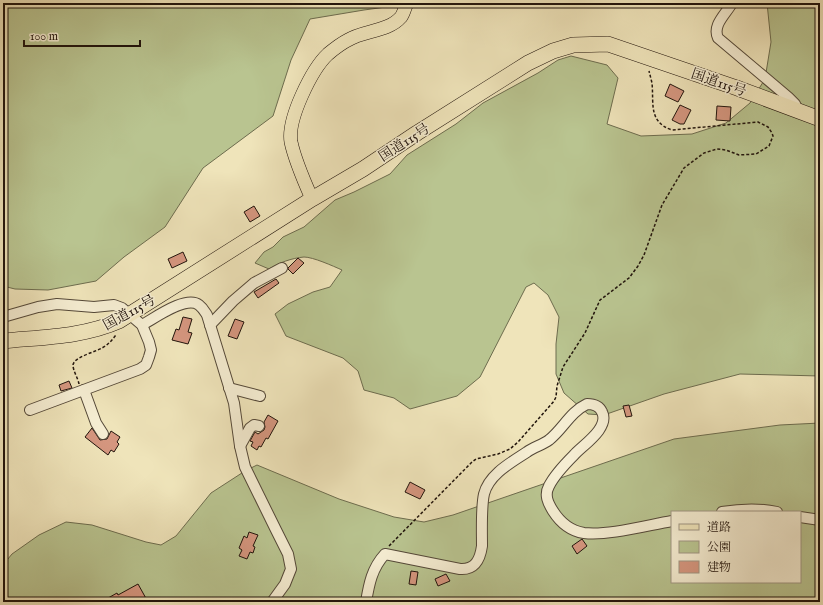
<svg xmlns="http://www.w3.org/2000/svg" width="823" height="605" font-family="'IM FELL English','Noto Serif JP',serif">
  <style>
    .green { fill: #b9c490; stroke: #6d6c4e; fill-rule: evenodd }
    .building { fill: #d5967f; stroke: #21140c }
    .lines { fill: none; stroke-linecap: round; stroke-linejoin: round }
    .minor-casing { stroke: #544838; stroke-width: 12 }
    .major-casing { stroke: #21140c; stroke-width: 14 }
    .highway-casing { stroke: #21140c; stroke-width: 16 }
    .path { stroke: #21140c; stroke-width: 1.5; stroke-dasharray: 3 2; stroke-linecap: butt }
    .minor { stroke: #f5edd2; stroke-width: 10 }
    .major { stroke: #efe4ba; stroke-width: 13 }
    .highway { stroke: #efe4ba; stroke-width: 15 }
    .labels { text-anchor: middle; stroke-width: 3; stroke-linejoin: round; paint-order: stroke }
    .street-label { font-size: 14px; fill: #21140c; stroke: #f5edd2 }
  </style>
  <rect width="100%" height="100%" fill="#efe4ba"/>
  <filter id="stains"><feTurbulence type="fractalNoise" baseFrequency=".005" numOctaves="4"/><feColorMatrix values="0 0 0 0 .2 0 0 0 0 .09 0 0 0 0 .02 0 0 0 .5 -.17"/></filter>
  <radialGradient id="worn" r=".72"><stop offset=".6" stop-color="#630" stop-opacity="0"/><stop offset="1" stop-color="#630" stop-opacity=".3"/></radialGradient>
  <g class="green">
    <polygon points="3,3 415,3 364,10 310,19 291,60 273,116 203,168 165,227 124,257 96,281 48,290 15,289 3,286"/>
    <path d="M767,3h53v373l-80,-2 -76,20 -60,21 -16,-1 -24,-21 -8,-19v-30l3,-27 -11,-22 -14,-12 -8,4 -46,90 -23,19 -47,13 -16,-11 -30,-8 -6,-19 -15,-13 -57,-22 -11,-22 13,-10 25,-12 17,-5 12,-17c-9,-4 -29,-13 -38,-13 -12,1 -26,6 -35,12l-14,-6 9,-11 9,-5 10,-10 21,-10 31,-27 19,-8 36,-18 17,-19 49,-31 27,-21 55,-30 20,-13 13,-4 36,9 11,13 -11,46 34,12 51,-2 34,-11 24,-20 15,-24 6,-37z"/>
    <path d="M820,423v179h-817v-37l9,-11 27,-19 27,-13 26,3 54,17 15,3 15,-9 35,-43 34,-22 12,-6 82,34 55,18 30,5 29,-7 221,-76 106,-14zM672,512h128v70h-128z"/>
  </g>
  <g class="building">
    <polygon points="670,84 684,91 678,102 665,96"/>
    <polygon points="680,105 691,110 684,124 680,124 672,120"/>
    <polygon points="717,106 731,107 730,121 716,120"/>
    <polygon points="254,206 260,216 250,222 244,212"/>
    <polygon points="183,252 187,261 172,268 168,259"/>
    <polygon points="298,258 304,263 293,274 288,269 288,268"/>
    <polygon points="276,279 279,283 258,298 254,292"/>
    <polygon points="183,317 192,319 188,332 192,333 188,344 172,340 176,329 179,330"/>
    <polygon points="235,319 244,322 237,339 228,336"/>
    <polygon points="69,381 72,388 61,391 59,385"/>
    <polygon points="629,405 632,416 626,417 623,406"/>
    <polygon points="268,415 278,421 268,439 266,438 261,447 259,446 257,450 251,446 253,442 250,441 255,432 258,434 264,430 265,427 264,422"/>
    <polygon points="92,428 100,440 107,439 111,431 120,437 117,442 119,444 114,452 111,450 108,455 85,437"/>
    <polygon points="410,482 425,490 420,499 405,492"/>
    <polygon points="249,532 258,535 253,546 255,547 253,553 250,552 247,559 239,556 242,550 239,548 244,536 247,538"/>
    <polygon points="582,539 587,546 577,554 572,546"/>
    <polygon points="411,571 418,572 416,585 409,584"/>
    <polygon points="446,574 450,581 438,586 435,579"/>
    <polygon points="138,584 148,602 101,602 117,593 118,595"/>
  </g>
  <g class="lines">
    <defs>
      <g id="minor">
        <path d="M732,3c-6,11 -20,22 -14,35l70,59 7,7 3,7"/>
        <polyline points="3,317 38,307 57,304 94,307 114,305 122,308 142,325 149,342 151,350 149,357 146,365 140,369 30,410"/>
        <path d="M142,325c13,-7 44,-30 57,-20 4,3 6,7 8,10l27,88 6,43 5,21 31,63 12,24 3,15 -6,15 -13,18"/>
        <polyline points="210,325 233,301 254,283 282,268"/>
        <polyline points="229,388 260,396"/>
        <polyline points="84,390 96,423 103,434"/>
        <polyline points="240,446 250,428 254,425 259,426"/>
        <path d="M722,512c18,-3 37,-4 55,0"/>
        <polyline points="800,517 820,520"/>
        <path d="M366,602c3,-18 6,-34 19,-48l75,15c15,1 20,-9 22,-23 0,-14 -1,-39 2,-52 5,-20 28,-32 43,-42 7,-5 15,-7 22,-12 14,-11 21,-28 38,-36 6,0 12,1 15,8 8,16 -19,33 -28,43 -8,8 -20,21 -25,31 -5,9 -1,17 4,25 7,11 18,20 31,22 24,3 64,-8 88,-12"/>
      </g>
      <path id="major" d="M312,199c-8,-18 -17,-38 -21,-57 -4,-23 21,-73 37,-88 6,-5 14,-11 20,-14 16,-10 40,-8 53,-23 3,-4 4,-10 6,-14"/>
      <path id="highway" d="M3,341c39,-4 80,-4 116,-20l193,-122 51,-30 54,-36 111,-70 25,-12 20,-6 35,-1 129,44 83,31"/>
    </defs>
    <use href="#minor" class="minor-casing"/>
    <use href="#major" class="major-casing"/>
    <use href="#highway" class="highway-casing"/>
    <g class="path">
      <path d="M79,384c-1,-6 -6,-13 -6,-19 1,-8 22,-13 29,-17 6,-3 10,-8 14,-13"/>
      <path d="M389,546l83,-84 4,-3 22,-5 12,-5 8,-7 36,-41 2,-4 1,-11 6,-19 22,-34 15,-33 29,-22 9,-12 6,-11 18,-50 22,-37 20,-15 13,-4 9,1 13,5 17,-1 13,-8 4,-10 -1,-3 -4,-6 -10,-5 -86,8c-24,-8 -18,-27 -20,-47 -1,-4 -2,-8 -3,-12"/>
    </g>
    <use href="#minor" class="minor"/>
    <use href="#major" class="major"/>
    <use href="#highway" class="highway"/>
  </g>
  <g class="labels">
    <g class="street-label">
      <text transform="translate(719 82) rotate(19)" y="5">国道115号</text>
      <text transform="translate(404 142) rotate(-33)" y="5">国道115号</text>
      <text transform="translate(129 312) rotate(-29)" y="5">国道115号</text>
    </g>
  </g>
  <rect width="823" height="605" fill="none" stroke="#efe4ba" stroke-width="16"/>
  <rect x="4" y="4" width="815" height="597" fill="none" stroke="#21140c" stroke-width="2"/>
  <rect x="8" y="8" width="807" height="589" fill="none" stroke="#21140c"/>
  <rect x="671" y="511" width="130" height="72" fill="#f5edd2" stroke="#a09683"/>
  <rect x="679" y="524" width="20" height="6" fill="#efe4ba" stroke="#a09683"/>
  <text x="707" y="531" font-size="12" fill="#21140c">道路</text>
  <rect x="679" y="541" width="20" height="12" fill="#b9c490" stroke="#a09683"/>
  <text x="707" y="551" font-size="12" fill="#21140c">公園</text>
  <rect x="679" y="561" width="20" height="12" fill="#d5967f" stroke="#a09683"/>
  <text x="707" y="571" font-size="12" fill="#21140c">建物</text>
  <path d="M24 40v6h116v-6" fill="none" stroke="#21140c" stroke-width="2"/>
  <text x="30" y="40" font-size="12" fill="#21140c" stroke="#f5edd2" stroke-width="3" paint-order="stroke">100 m</text>
  <rect width="100%" height="100%" filter="url(#stains)"/>
  <rect width="100%" height="100%" fill="url(#worn)"/>
</svg>
